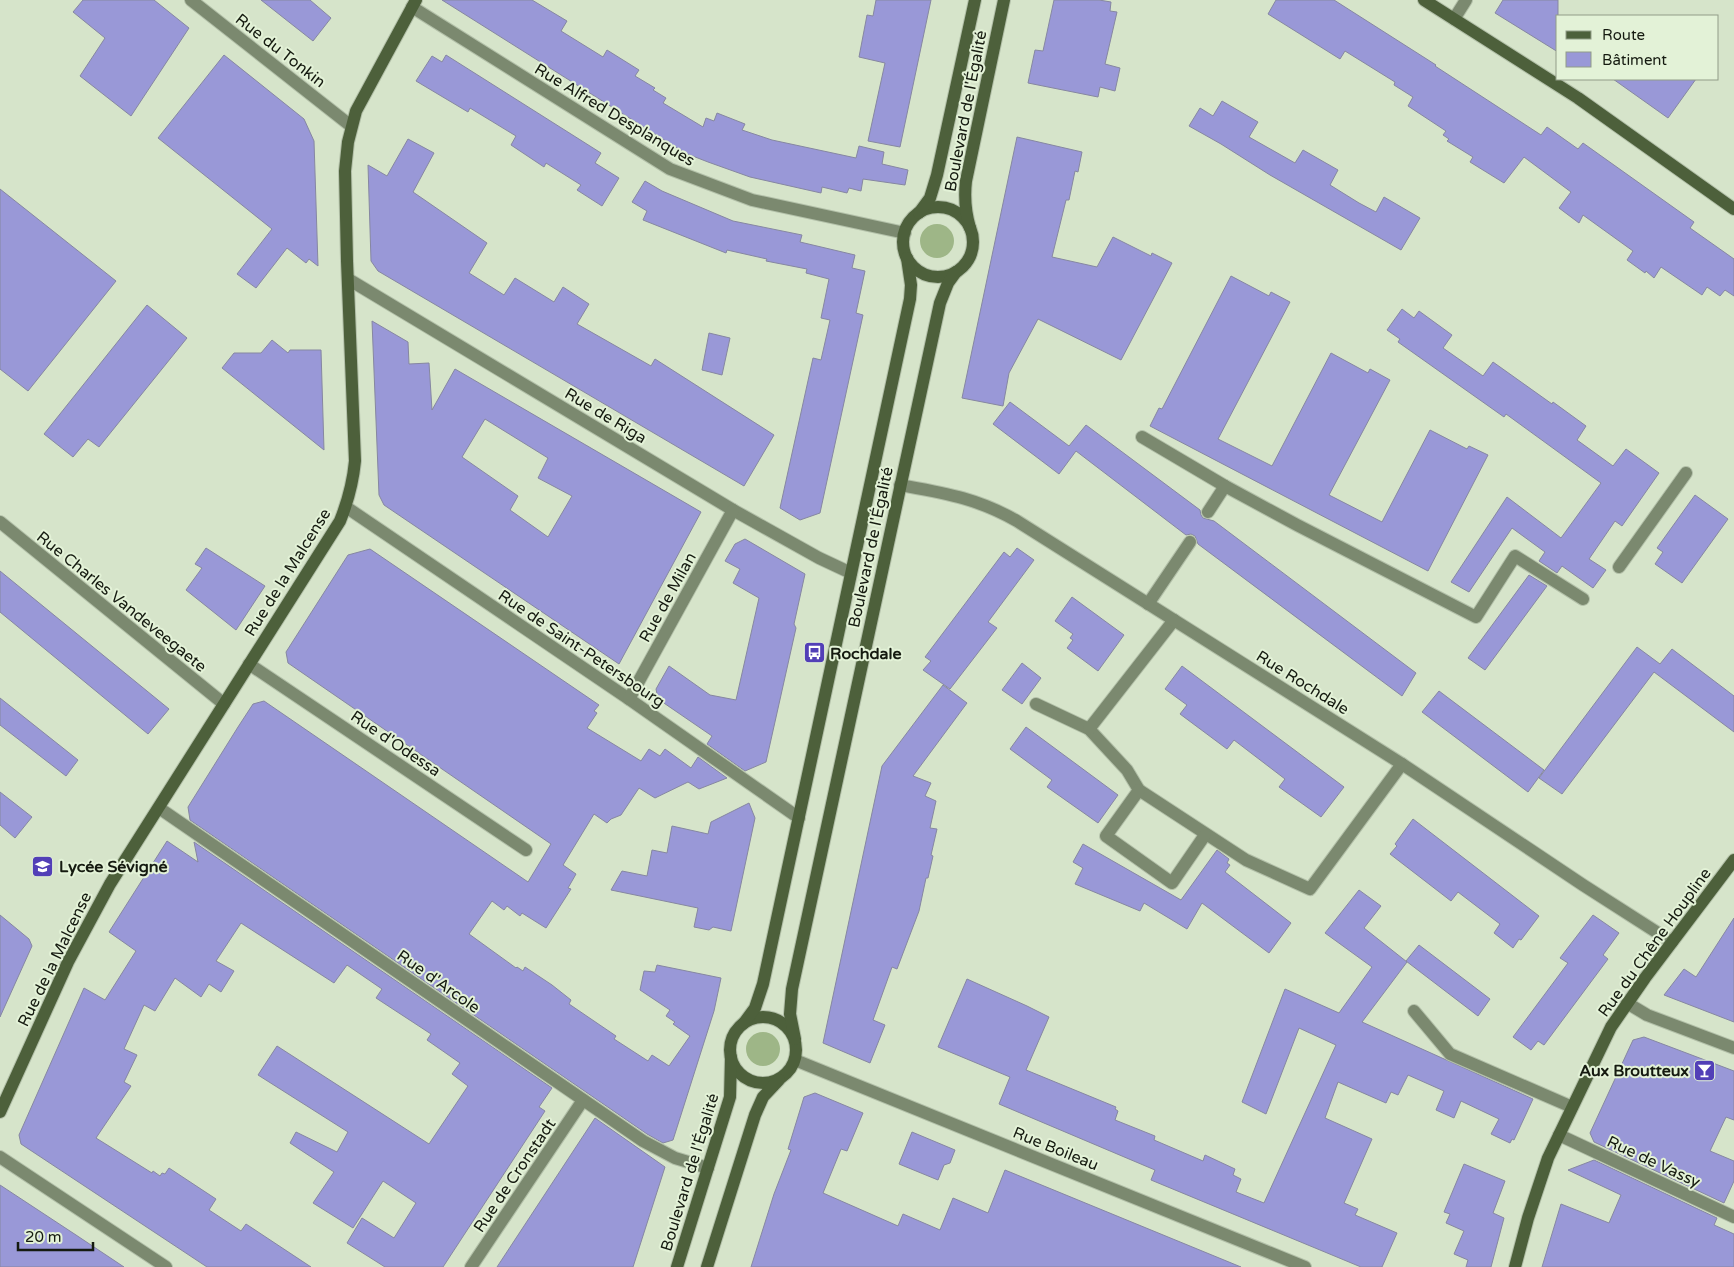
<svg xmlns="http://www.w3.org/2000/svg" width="1734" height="1267" font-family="'Varela Round',sans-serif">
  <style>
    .grass { fill: #9eb687 }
    .building { fill: #9998d7; stroke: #8687a1; fill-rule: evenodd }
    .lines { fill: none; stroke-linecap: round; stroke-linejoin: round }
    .lane-casing { stroke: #b3c0a9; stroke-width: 14 }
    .street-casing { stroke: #b3c0a9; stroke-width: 14 }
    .secondary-casing { stroke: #b3c0a9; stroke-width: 14 }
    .lane { stroke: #7b896f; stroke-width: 12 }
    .street { stroke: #7b896f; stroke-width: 12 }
    .secondary { stroke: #4d603b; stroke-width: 12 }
    .labels { text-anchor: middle; stroke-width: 4; stroke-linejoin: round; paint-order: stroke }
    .street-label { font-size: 16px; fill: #151a10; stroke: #e3f2d7 }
    .poi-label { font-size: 16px; font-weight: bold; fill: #151a10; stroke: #e3f2d7; text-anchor: start }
  </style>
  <rect width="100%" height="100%" fill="#d6e4ca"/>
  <g class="grass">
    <circle cx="937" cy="241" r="17"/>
    <circle cx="763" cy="1049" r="17"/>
  </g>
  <g class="building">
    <polygon points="83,0 154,0 189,28 131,116 80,76 105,38 73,12"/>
    <polygon points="261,0 310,0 331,18 313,41"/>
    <polygon points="442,0 532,0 567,21 561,31 603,57 607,50 639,70 635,76 655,88 653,90 666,98 663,103 703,127 706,118 714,121 717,113 745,124 742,130 772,140 856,158 859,146 884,152 882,164 908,170 905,185 863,179 861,191 849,188 847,193 822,187 821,193 750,177 708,162 685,153"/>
    <polygon points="876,0 931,0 900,147 868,141 885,63 859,57 867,15 873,16"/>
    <polygon points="1054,0 1099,0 1111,2 1110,11 1117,12 1105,64 1120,68 1115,91 1100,87 1098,97 1028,83 1035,50 1043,51"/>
    <polygon points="1276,0 1334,0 1436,65 1435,66 1541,135 1547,127 1578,149 1583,143 1694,222 1690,228 1734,259 1734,296 1725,290 1720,296 1707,287 1702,295 1661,267 1654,278 1646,271 1645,273 1627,260 1633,251 1583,215 1579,223 1559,208 1571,192 1524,157 1504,183 1470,162 1473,157 1447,141 1449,139 1443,135 1446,131 1408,106 1413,97 1394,85 1395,82 1345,51 1340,59 1268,14"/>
    <polygon points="1503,0 1558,0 1558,52 1495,13"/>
    <polygon points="224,55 304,119 314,141 318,266 309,259 306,263 287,248 256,288 237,274 272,229 158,138"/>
    <polygon points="446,55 601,153 595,163 619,178 602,206 577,190 581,185 546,163 544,167 511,145 516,136 470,108 468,112 416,81 432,56 442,62"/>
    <polygon points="1613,79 1696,79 1668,118"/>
    <polygon points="1222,101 1258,122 1249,137 1295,163 1303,150 1338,170 1330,185 1359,203 1376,212 1384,197 1420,218 1401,250 1270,175 1221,144 1189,126 1200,108 1213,116"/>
    <polygon points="1017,137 1082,152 1078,172 1075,171 1069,200 1066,200 1052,257 1097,267 1113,237 1151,256 1152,253 1172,263 1121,360 1038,319 1009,373 1003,406 962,398"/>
    <polygon points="408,139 434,153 413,192 487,243 469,273 504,295 515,278 554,302 563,287 589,304 577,324 651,366 655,359 774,435 744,486 378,271 371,261 368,165 387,176"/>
    <polygon points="645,181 662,191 733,221 802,235 800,242 855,255 852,268 865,271 856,313 863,315 820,513 800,520 780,508 813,358 821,360 830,320 821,318 829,279 806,273 807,269 766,261 767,259 727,250 726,253 643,220 647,211 632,202"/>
    <polygon points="0,189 116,281 28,391 0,369"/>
    <polygon points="1231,276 1269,296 1271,292 1290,302 1218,439 1272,466 1331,353 1368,373 1370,369 1390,380 1329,495 1382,522 1430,430 1467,449 1469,446 1488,455 1428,571 1150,426 1159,408 1162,409"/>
    <polygon points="147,305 187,338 99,447 88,439 73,457 44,434"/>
    <polygon points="1402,309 1414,318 1419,311 1452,335 1443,348 1483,376 1493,362 1552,404 1553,402 1586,426 1577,440 1613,466 1626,449 1659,473 1622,526 1615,521 1589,559 1606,570 1593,588 1562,566 1557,573 1539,561 1545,552 1512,528 1469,592 1451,582 1507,497 1561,538 1601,483 1506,414 1504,417 1398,342 1400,339 1387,330"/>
    <path d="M372,321l36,21 1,22 20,-1 3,47 23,-41 246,143 -82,152 -235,-159 -5,-10zM485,419l63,39 -10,20 34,18 -24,41 -38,-27 8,-14 -56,-39z"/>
    <polygon points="709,333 730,338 722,375 702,370"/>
    <polygon points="272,340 288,353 290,350 321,350 324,450 222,368 234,353 261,353"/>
    <polygon points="1010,402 1069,446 1086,425 1200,510 1201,515 1203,518 1214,521 1416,673 1402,696 1198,544 1195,536 1191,534 1186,535 1076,451 1059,474 993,424"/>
    <polygon points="1695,495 1728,519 1682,583 1655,564 1663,552 1657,548"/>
    <polygon points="745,539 805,574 794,624 796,628 766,762 745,771 707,744 712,736 658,699 656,689 669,666 710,695 736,700 759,598 733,583 740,569 725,561 735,544"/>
    <polygon points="206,548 265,586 236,630 186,590 202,568 195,564"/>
    <polygon points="1017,548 1034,560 988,622 997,628 950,689 923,670 931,661 925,657 1004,552 1010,557"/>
    <polygon points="370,549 599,705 594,711 597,713 587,728 641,761 649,749 660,756 665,749 691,768 698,757 727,778 699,789 688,782 655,798 639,788 621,815 611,819 607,823 594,814 563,865 576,874 568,888 571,889 546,928 522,913 520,916 507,906 504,910 492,901 469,934 516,968 517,967 523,971 525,967 552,985 571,1000 569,1004 616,1036 614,1039 648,1061 652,1055 669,1066 690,1036 673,1024 675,1022 666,1016 670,1010 640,990 644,971 655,972 657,965 721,978 714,1011 673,1140 663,1143 647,1134 190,820 188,807 238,727 253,704 264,701 528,882 551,844 288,663 286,652 348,555"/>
    <polygon points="0,571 169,709 148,734 0,612"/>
    <polygon points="1529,575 1547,586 1485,670 1468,658"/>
    <polygon points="1072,597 1124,635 1098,671 1067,648 1073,640 1070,638 1073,634 1055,621"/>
    <polygon points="1637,647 1660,664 1672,649 1734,696 1734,732 1654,672 1562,794 1539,778"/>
    <polygon points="1022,663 1041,678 1022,704 1002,690"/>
    <polygon points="1182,666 1344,787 1321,817 1279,787 1285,779 1234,740 1227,749 1180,714 1187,705 1165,689"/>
    <polygon points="943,685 967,703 913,776 931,783 925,796 936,801 930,828 937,829 931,855 933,856 928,878 926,878 919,911 897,969 892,967 873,1020 885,1025 870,1063 823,1043 882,766"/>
    <polygon points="1439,691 1544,770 1528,792 1422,712"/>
    <polygon points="0,698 78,760 66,776 0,725"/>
    <polygon points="1026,727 1118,795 1098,823 1047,787 1052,780 1010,749"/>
    <polygon points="0,792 32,817 15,838 0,825"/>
    <polygon points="749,803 755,818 731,931 713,927 709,930 694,927 698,908 611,890 622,871 647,876 652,850 667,853 672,826 708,834 711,822"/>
    <polygon points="1413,819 1539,916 1521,940 1519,939 1513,948 1494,933 1500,924 1458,892 1451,901 1390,854 1397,846 1395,844"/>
    <polygon points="167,841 198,862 194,842 552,1088 539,1107 545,1111 443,1267 385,1267 347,1243 362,1218 394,1238 416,1203 383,1181 353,1228 313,1203 334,1172 290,1143 296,1132 337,1152 348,1132 258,1075 277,1046 429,1144 468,1086 452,1074 460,1063 427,1040 431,1034 376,998 382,989 347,965 334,983 241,923 216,961 234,971 221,992 209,984 201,997 175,978 155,1011 144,1005 124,1049 137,1055 124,1082 131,1086 96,1138 152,1173 153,1171 160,1176 162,1173 165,1174 169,1168 216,1199 209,1210 241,1231 246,1224 311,1267 207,1267 21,1144 19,1135 84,988 105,1000 136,951 109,932"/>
    <polygon points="1083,844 1181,900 1217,850 1229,859 1227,863 1230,865 1225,872 1291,923 1269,953 1202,903 1187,929 1144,903 1140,911 1075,884 1083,868 1073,862"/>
    <polygon points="1359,890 1381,906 1364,928 1407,962 1362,1022 1533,1099 1514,1140 1512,1139 1510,1143 1491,1134 1499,1119 1461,1101 1454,1118 1436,1110 1444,1091 1408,1075 1398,1095 1391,1092 1386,1103 1338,1082 1325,1118 1372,1139 1344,1203 1358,1209 1355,1215 1397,1233 1382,1267 1361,1267 1151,1180 1155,1170 999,1104 1010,1077 938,1047 967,979 1027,1006 1049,1017 1026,1070 1116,1107 1115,1109 1118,1111 1115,1120 1155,1136 1154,1140 1203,1161 1205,1155 1235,1169 1233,1175 1241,1179 1236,1192 1264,1203 1336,1045 1299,1028 1266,1114 1242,1102 1285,989 1339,1013 1372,967 1325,933"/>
    <polygon points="0,915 29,939 32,946 0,1017"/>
    <polygon points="1593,915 1619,933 1603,955 1608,959 1544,1045 1538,1041 1531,1050 1513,1037 1568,963 1560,958"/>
    <polygon points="1734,918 1734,1022 1664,995 1684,969 1696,977"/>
    <polygon points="1419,945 1490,999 1478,1016 1406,961"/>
    <polygon points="1644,1037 1734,1071 1734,1120 1726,1117 1710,1151 1734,1161 1734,1181 1724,1203 1594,1142 1590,1133 1633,1040"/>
    <polygon points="815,1093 863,1113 847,1151 841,1149 823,1193 898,1226 903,1214 940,1230 953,1198 988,1213 1005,1170 1241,1267 751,1267 774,1194 791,1150 788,1149 804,1097"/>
    <polygon points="595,1118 665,1167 633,1267 497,1267"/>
    <polygon points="912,1132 955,1150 950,1163 944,1165 938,1180 899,1164"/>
    <polygon points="1594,1160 1717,1218 1714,1225 1734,1234 1734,1267 1542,1267 1561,1204 1609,1223 1621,1195 1568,1170"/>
    <polygon points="1464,1164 1505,1181 1493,1213 1504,1218 1491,1267 1466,1267 1468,1260 1454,1254 1464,1231 1446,1223 1450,1214 1444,1212"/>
    <polygon points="0,1185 76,1235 124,1267 0,1267"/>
  </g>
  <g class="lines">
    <defs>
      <g id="lane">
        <polyline points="1142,437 1225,486 1297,525 1476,617 1515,556 1583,599"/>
        <polyline points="1208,512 1225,486"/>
        <polyline points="1619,567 1686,473"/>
        <polyline points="1148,604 1190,542"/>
        <polyline points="1036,704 1089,729 1127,770 1139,790 1246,860 1310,889 1402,764"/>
        <polyline points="1089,729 1174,620"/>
        <polyline points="1139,790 1106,836 1172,883 1205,835"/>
        <polyline points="1414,1011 1450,1054 1572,1107"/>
      </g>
      <g id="street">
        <polyline points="191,0 351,126"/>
        <polyline points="412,7 670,169 752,200 905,233"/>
        <polyline points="1454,19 1466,0"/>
        <polyline points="348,279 733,510 819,558 851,573"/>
        <path d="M900,485c44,8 77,13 117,36l385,243 181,121 89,57"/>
        <polyline points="346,507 629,699 799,818"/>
        <polyline points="0,522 224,704"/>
        <polyline points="249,664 526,850"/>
        <polyline points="629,699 733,510"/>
        <polyline points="159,808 643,1141 675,1158 708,1168"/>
        <polyline points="1627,1003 1647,1015 1734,1048"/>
        <polyline points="795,1060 1305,1267"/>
        <polyline points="1559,1135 1734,1217"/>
        <polyline points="0,1157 166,1267"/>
        <polyline points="471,1267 583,1100"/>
      </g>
      <g id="secondary">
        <polyline points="1424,0 1578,98 1734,209"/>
        <circle cx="938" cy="242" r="35"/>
        <polyline points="919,213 930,198 937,175 975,0"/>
        <path d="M970,228c-5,-17 -6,-30 -4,-47l38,-181"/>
        <circle cx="763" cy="1050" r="33"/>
        <polyline points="744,1023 755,1008 763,984 910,299 911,285 907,258"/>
        <polyline points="795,1039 790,1014 792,989 940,303 948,283 956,272"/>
        <path d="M0,1112l68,-150 42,-78 230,-363c8,-20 13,-39 15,-60l-8,-200 -2,-90 3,-29 8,-31 60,-111"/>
        <polyline points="677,1267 730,1097 731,1057"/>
        <polyline points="707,1267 755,1115 763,1097 779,1080"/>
        <polyline points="1515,1267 1528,1218 1548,1158 1611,1027 1645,978 1734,860"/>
      </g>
    </defs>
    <use href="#lane" class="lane-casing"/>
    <use href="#street" class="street-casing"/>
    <use href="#secondary" class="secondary-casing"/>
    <use href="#lane" class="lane"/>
    <use href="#street" class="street"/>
    <use href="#secondary" class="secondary"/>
  </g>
  <defs>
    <symbol id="bus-square" viewBox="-11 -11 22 22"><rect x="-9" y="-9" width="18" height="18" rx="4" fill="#523fb7" stroke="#e3f2d7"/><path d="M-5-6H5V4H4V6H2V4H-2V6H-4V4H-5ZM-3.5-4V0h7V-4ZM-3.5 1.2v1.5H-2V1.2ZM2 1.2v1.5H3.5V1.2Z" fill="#fff"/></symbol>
    <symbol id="school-square" viewBox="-11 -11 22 22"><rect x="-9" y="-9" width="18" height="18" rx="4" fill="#523fb7" stroke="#e3f2d7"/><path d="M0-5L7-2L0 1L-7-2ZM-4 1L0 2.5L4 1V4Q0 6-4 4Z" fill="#fff"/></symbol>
    <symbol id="bar-square" viewBox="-11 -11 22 22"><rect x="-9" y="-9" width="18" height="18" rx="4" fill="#523fb7" stroke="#e3f2d7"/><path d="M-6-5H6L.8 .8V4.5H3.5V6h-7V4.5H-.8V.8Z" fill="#fff"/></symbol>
  </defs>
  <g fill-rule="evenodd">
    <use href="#bus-square" x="802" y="640" width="25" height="25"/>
    <use href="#school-square" x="30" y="854" width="25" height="25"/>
    <use href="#bar-square" x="1692" y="1058" width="25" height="25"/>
  </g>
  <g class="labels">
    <g class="street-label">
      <text transform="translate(281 50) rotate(38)" y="6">Rue du Tonkin</text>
      <text transform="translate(965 111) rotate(-79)" y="6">Boulevard de l'Égalité</text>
      <text transform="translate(615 114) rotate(31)" y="6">Rue Alfred Desplanques</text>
      <text transform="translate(606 415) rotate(31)" y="6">Rue de Riga</text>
      <text transform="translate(870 547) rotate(-78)" y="6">Boulevard de l'Égalité</text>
      <text transform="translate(287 572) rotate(-58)" y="6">Rue de la Malcense</text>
      <text transform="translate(667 597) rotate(-61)" y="6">Rue de Milan</text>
      <text transform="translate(122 601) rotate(39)" y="6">Rue Charles Vandeveegaete</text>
      <text transform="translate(582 648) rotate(34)" y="6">Rue de Saint-Petersbourg</text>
      <text transform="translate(1303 682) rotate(32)" y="6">Rue Rochdale</text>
      <text transform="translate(396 743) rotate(34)" y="6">Rue d'Odessa</text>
      <text transform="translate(1654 942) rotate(-54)" y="6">Rue du Chêne Houpline</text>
      <text transform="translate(54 959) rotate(-64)" y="6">Rue de la Malcense</text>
      <text transform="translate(439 981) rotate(35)" y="6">Rue d'Arcole</text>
      <text transform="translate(1056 1148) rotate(22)" y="6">Rue Boileau</text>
      <text transform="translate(1654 1161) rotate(25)" y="6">Rue de Vassy</text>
      <text transform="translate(689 1172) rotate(-73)" y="6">Boulevard de l'Égalité</text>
      <text transform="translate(514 1175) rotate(-56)" y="6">Rue de Cronstadt</text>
    </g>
    <g class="poi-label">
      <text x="830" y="659">Rochdale</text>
      <text x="59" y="872">Lycée Sévigné</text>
      <text x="1689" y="1076" text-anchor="end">Aux Broutteux</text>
    </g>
  </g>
  <rect x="1556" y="15" width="162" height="65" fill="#e3f2d7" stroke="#919c87"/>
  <rect x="1566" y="31" width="25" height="8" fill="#4d603b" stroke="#919c87"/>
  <text x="1602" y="40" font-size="15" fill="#151a10">Route</text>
  <rect x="1566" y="52" width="25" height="15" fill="#9998d7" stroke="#919c87"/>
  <text x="1602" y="65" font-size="15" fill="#151a10">Bâtiment</text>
  <path d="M18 1242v8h75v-8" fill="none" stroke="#151a10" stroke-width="2.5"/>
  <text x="25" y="1242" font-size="15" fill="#151a10" stroke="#e3f2d7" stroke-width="4" paint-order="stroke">20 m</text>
</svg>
